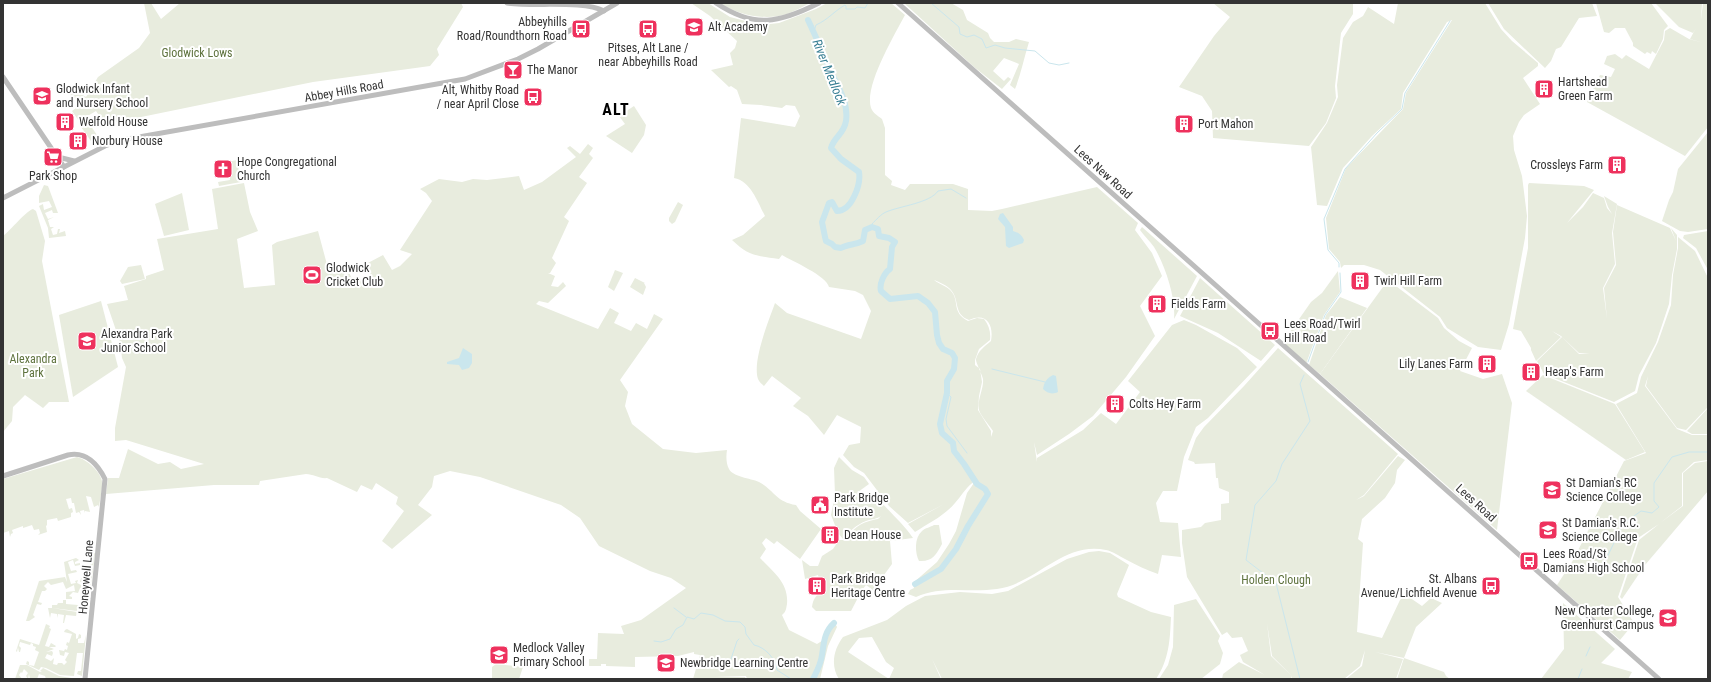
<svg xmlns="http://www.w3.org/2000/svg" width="1711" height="682" font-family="'Roboto Condensed',sans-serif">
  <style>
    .green { fill: #e8ecde; fill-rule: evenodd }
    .water { fill: #cae6ed }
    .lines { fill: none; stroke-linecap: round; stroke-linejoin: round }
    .stream { stroke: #cae6ed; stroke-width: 1 }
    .river { stroke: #cae6ed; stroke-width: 6 }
    .secondary { stroke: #bdbdbd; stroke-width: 5 }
    .labels { text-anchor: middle; stroke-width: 4; stroke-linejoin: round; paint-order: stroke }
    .poi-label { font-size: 12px; fill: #333; stroke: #fff; text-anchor: start }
    .park-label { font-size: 12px; fill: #5e723d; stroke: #fff }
    .street-label { font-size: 12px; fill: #333; stroke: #fff }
    .water-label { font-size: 13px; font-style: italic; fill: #397f94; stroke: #fff }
    .district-label { font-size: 16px; font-weight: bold; letter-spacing: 1px; fill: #000; stroke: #fff }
  </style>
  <rect width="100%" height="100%" fill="#fff"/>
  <g class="green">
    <polygon points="144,3 151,3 161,19 180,3 461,3 463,7 437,49 439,55 430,66 313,82 107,124 107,127 96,111 79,121 72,111 80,105 73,96 71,97 70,92 72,89 86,97 98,77 139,48 150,33"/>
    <path d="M691,3h17l22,14 31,8 18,-2 37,-14 11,-6h64l14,12c-11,21 -41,71 -34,93 2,5 7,8 11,11l3,9v47l7,6 -1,4 14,5 5,-6h43l15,5v21l24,1 10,-2 95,-22 41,36 -3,7 17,23 10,23 -22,30 15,30 -29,41 -33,39 -24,18 -32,21 -3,-13 3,20v-4l46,-28 18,-17 15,11 24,-32 -12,-11 44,-56 12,-5 12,5 41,23 20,19 -49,51 -12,9 -12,30 -7,34h-14l-7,12 4,19 18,1 3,34 -19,-2 -4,19c-12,-4 -22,-9 -33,-15 -6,-3 -13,-8 -19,-9 -43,-9 -70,34 -109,39 -28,4 -55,-4 -81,8l-8,-3 2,-4 4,-2 -1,-5 24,-21 12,-18 7,-13 11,-38 9,-13c-9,6 -14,15 -21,23 -11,13 -26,20 -40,29l-7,-8 36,-20 -1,-5 1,5 -36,19 -19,-17 -25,-33 -10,-6 -11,-12 6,-10 11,-2 1,-16 -24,-12 -13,20 -16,-19 -15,-10 8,-8 -29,-22 -8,10c-2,-2 -5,-4 -6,-7 -6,-18 11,-59 17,-76l12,10 74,26 10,-28 -8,-16 -8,-4 -26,-4c-2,-11 -37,-26 -47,-32l-3,4c-24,-4 -29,-2 -47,-19l11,-5 22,-19c-7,-13 -14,-35 -31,-38l7,-60 54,9 5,-11 -5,-10 -9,-1 -4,3 -21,-3 -19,-1 -5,-14 -6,-4 -2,1 -18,-17 22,-5 -3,-12 5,-5 2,-7 -27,-25zM934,280c5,2 14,6 17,10 9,10 2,24 18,30 17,-8 25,4 22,21 -6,5 -13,10 -15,18 -1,2 6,15 7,20 1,10 -6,20 -4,31 2,6 10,15 14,21l-2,6v-6l-13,-21 1,-14 3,-14 -2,-13 -5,-4v-5l4,-11 11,-9c1,-7 -1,-15 -6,-21l-7,-1 -9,3c-17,-9 -8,-20 -17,-30 -4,-5 -12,-7 -17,-11z"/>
    <path d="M720,3h90c-8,4 -15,8 -23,11 -22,7 -49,1 -67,-11z"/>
    <path d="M904,3h47l12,7 4,10 21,13 2,5 4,4h15l7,-3 13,3c-5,16 -8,32 -14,47l-5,-4 9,-21 -15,-6 -11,13 11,10 4,-4 3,2 -9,10 -28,-22z"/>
    <polygon points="1213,3 1353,3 1353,14 1341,33 1335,86 1336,98 1326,123 1309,146 1213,138 1212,111 1202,96 1179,87 1214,36 1230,17"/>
    <polygon points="1398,3 1485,3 1501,29 1512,41 1538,63 1538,66 1523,78 1540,104 1524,115 1519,122 1513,136 1514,150 1522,176 1527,216 1525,238 1509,324 1501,350 1478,347 1447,328 1440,317 1380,270 1364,265 1344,265 1341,268 1340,262 1329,249 1326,218 1346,168 1403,109 1406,93 1452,20 1447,22 1403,93 1401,109 1372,136 1343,168 1327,206 1317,205 1311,147 1327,123 1338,97 1337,85 1343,38 1353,22 1363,16 1368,7 1394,24"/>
    <polygon points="1488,3 1592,3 1597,16 1579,18 1561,47 1556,49 1551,61 1545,68 1504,29"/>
    <polygon points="1596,3 1651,3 1668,26 1664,30 1663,39 1656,54 1652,51 1651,54 1647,52 1645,54 1633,46 1633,43 1625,28 1615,28 1609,33 1604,32"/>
    <polygon points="1655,3 1702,3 1701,20 1703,3 1708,3 1708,127 1685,156 1587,102 1600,75 1611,77 1615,69 1604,64 1607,56 1615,54 1622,59 1626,55 1649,69 1664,40 1665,31 1670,28 1689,39 1704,43 1690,39 1696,28 1693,33 1679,27"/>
    <polygon points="634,106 646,125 644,135 632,153 606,136 625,124 619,116"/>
    <polygon points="86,119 97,135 93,144 79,124"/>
    <polygon points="1708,132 1708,229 1688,232 1680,231 1662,221 1669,200 1673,192 1678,169"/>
    <path d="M588,144l5,4 -4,6 4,4 -14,19 8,6 -23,34 5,4 -17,37 4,5 -6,10h-2l7,3 -4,10 7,1 5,-5 3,4 -18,17 -9,-2 -3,3 62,25 12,-21 9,5 -5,10 17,8 5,-8 11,6 7,-15 9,5 -43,61 8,12 -3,14 7,18 31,25 33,4 31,-3c-1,6 -1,13 2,19 4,8 21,9 30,13 15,8 17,20 37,23l4,6 21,18 -21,30 -23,-18 -3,3 -8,-6 -4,5 4,6 -6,9c13,14 29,25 27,46 -1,5 -1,8 -5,11l7,15 28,14 8,-5 9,-18 3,6 -9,19 -8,33h-73l-1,-3h-31l30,1 1,2h-53l7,-24 -6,-1v-2l-16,4 -43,1v10l-29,-1v-2h-5v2h-12v-7h8l1,-26 26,1 -3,-8 20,-6 45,-32 -15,-10 -21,-7 -51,-25 -19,-28 -19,-13 -81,-28 -30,-6 -16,5 -2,11 -14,18 14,10 -40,34 -10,-8 22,-30 -8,-7 2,-7 -22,-14 -4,7 -11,-5 -4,7 -30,-14c-7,1 -14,-4 -21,-4l-46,7 -1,4h-45l-108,9 2,-16h11l9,-29 30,15 12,-2 11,7 23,-5 -78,-24 -11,1v-13l11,-61 -4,-9 -2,-16 -13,-38 21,-4 -4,-14 22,-7v-3l18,-6 -7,-31 61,-10 -6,-40 32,-6 6,29 8,19 -21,8 7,49 31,-3 -3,-40 5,-3 41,-11 11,41 18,-5 4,10 8,1 3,2h5l3,-5 -4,-11 17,-9 9,15 8,-4 12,-12 -12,-4 32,-49 -6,-8 -6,-4 19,-10 23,3 11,-3 14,1 32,-4 5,14 18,-8 34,-25 -9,-9 3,-2 10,8z"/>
    <polygon points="237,160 241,182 219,186 218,182 230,180 227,162"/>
    <polygon points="1529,183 1584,186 1594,190 1567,223 1583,207 1593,193 1604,198 1607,208 1612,214 1608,207 1604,196 1617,204 1612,233 1615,264 1603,288 1607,319 1604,288 1616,265 1613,232 1617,205 1670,228 1676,241 1671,228 1677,235 1677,249 1672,275 1669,304 1656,343 1639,375 1635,391 1614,402 1544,374 1537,361 1562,337 1579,354 1590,353 1579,353 1561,336 1552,331 1561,337 1536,361 1531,350 1531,348 1521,331 1513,329 1528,248 1528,185"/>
    <polygon points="44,185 48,186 58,213 53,213 52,210 45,213 48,219 54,217 48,220 50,227 54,227 51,229 53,235 57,234 58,229 60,229 59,233 65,231 66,236 49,238 48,228 39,206 43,204 44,210 52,207 49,201 39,203 39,196"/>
    <polygon points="182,193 189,230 164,236 155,204"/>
    <polygon points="678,202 683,205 675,222 672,224 669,221 669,218"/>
    <path d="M33,209l3,2 9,30 -3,20 27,141h-20l-6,6 -18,-13 -12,12 -1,14 -9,11v-196c8,-6 23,-25 30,-27z"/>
    <path d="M1142,227l55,49 -23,43c2,-21 -9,-54 -20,-72 -4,-6 -10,-11 -14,-17z"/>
    <polygon points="1708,231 1708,270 1696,248 1683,238 1684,235"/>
    <polygon points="1678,237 1695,251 1708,278 1708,407 1686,430 1677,428 1646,386 1648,376 1645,386 1677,429 1692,435 1708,435 1708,460 1694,462 1682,473 1682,506 1660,523 1683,506 1683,473 1695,463 1708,461 1708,491 1645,565 1622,599 1620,597 1639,540 1659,524 1638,538 1618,597 1634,623 1620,640 1557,585 1572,562 1624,461 1646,453 1616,404 1637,393 1641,377 1658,342 1671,305 1673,275 1678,248"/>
    <polygon points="141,265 145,279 122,284 120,281 128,267"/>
    <polygon points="615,270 623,273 614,291 608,287"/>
    <polygon points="1338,271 1340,292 1324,315 1306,364 1283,342 1311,302 1322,293"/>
    <polygon points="635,278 645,283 644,283 646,287 643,295 630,287"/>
    <polygon points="1200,278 1275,345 1261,361 1218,333 1180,316"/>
    <polygon points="1388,280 1438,318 1444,328 1459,341 1472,348 1460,371 1483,379 1502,374 1512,403 1497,530 1320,374"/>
    <polygon points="1340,297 1367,308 1320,374 1309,365 1326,315"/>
    <polygon points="101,301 118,367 73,397 59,315"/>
    <polygon points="1278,348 1398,454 1364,495 1356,500 1364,496 1398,456 1405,460 1397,470 1395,483 1385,498 1362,519 1358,539 1363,543 1357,632 1382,638 1400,600 1406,595 1422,606 1431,598 1442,603 1416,627 1404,658 1444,672 1446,676 1450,679 1397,679 1404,658 1375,652 1403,659 1396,679 1346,679 1362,666 1365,650 1360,666 1344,679 1292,679 1292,676 1272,656 1267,623 1271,656 1292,676 1291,679 1222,679 1223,674 1239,662 1265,675 1243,662 1240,655 1248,651 1242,637 1232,638 1227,632 1222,635 1187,577 1182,543 1182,530 1201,527 1205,523 1221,520 1221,504 1229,503 1229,492 1219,488 1218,478 1216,478 1215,463 1195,464 1194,462 1188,460 1196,438 1204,427 1244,386"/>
    <polygon points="1543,375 1615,404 1645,452 1626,460 1526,391"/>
    <polygon points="1708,408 1708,434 1692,434 1687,431"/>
    <path d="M77,457c9,2 23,14 25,24 1,5 -2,19 -3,26l-1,-2 -4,2 -3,-10 -5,-1 4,16 -5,-1v2l-1,-3 -4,1 1,4 -2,-3 -3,1 -2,-10h-2l-1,-5 -5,1 3,10 3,-1 1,4 -2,1v4l-13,4 -1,-3 -10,2v5l-1,1 1,6 -9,3 2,-2 -1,-4 -5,1 -2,-5 -9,3v-2l-11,4 1,3 -2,1 -1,3 -1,-6 -6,2v-54z"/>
    <path d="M839,457l13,13 12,7 5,7 -11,8 9,11 9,-7c12,15 26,26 37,42l-23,3 2,23 -19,26 -7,-5 -4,5 -11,21h-35l-4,-4c1,-8 4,-12 10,-15l-4,-17 -13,4 -3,-19 8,6h8l4,-10 11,-7 6,-9h5c11,-13 17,-18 34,-21l3,-3c-4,3 -9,3 -15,5 -10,4 -16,10 -23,18l-5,-6 -7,-18 4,-20 -1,-27z"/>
    <path d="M934,525h5l3,19c-6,11 -10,18 -23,17 -4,-8 -5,-23 3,-30 3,-3 9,-4 12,-6z"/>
    <path d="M1099,551l11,2 19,12 -12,29 1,3 33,15 20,5c-1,23 -2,43 -15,62h-214l-10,-20 9,20h-102c-9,-14 -5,-30 4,-42l44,-17 19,-14 19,-10 35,-4 32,2 16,-3 59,-32 22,-7zM872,637l14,25 8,6 -5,11 -41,-27 11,-14z"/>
    <polygon points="95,553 91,585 80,588 78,593 73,592 69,596 72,597 72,599 66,599 66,592 75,591 74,585 66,589 63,582 51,585 48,582 44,586 47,589 45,591 42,591 38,602 42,603 41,605 37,604 33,615 35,617 29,621 26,621 39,581 65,577 67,582 64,562 76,558 79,560 75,562 75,564 80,563 80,565 75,566 73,560 68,562 71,571 76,570 77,572 68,574 71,584 76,583 75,581 78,580 77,583 81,585 88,584 86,580 80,582 81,578 87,579 91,575 91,572 88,572 88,569 92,568 93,566 89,564 90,562 92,562 93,559 88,556 83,557"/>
    <polygon points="1196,599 1220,636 1218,641 1223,653 1220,664 1201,679 1159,679 1168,665 1173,647 1174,605"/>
    <polygon points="63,600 66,600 66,604 78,605 77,611 52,608 77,612 76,616 66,615 64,623 63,623 64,615 58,614 57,618 57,614 51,613 50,618 48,608 52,608 52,605 57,605 58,603 63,603"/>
    <polygon points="1563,603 1615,649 1601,663 1632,672 1628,679 1541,679 1564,649"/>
    <polygon points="46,624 50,626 49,628 51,629 45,646 49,647 51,643 56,646 55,647 49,647 54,649 46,652 52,651 53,653 52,656 47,654 45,658 51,661 54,658 53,664 57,665 58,663 62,663 64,665 67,662 65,660 69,653 65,652 64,656 60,655 59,650 64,651 65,649 67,650 68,646 66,645 67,642 69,643 72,634 64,632 65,630 67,629 76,634 76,639 78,638 79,634 81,635 81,638 78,639 78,643 84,643 86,635 82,676 77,674 78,671 81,671 83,653 77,653 74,676 60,675 46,668 41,667 39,670 26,664 27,661 29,662 29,665 34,666 39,652 35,650 36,647 33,646 33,644 31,643 30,645 20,642 19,646 21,648 20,652 19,652 18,647 17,652 16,651 20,639 39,645"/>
    <polygon points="496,664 523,667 519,679 492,679 492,667"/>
    <polygon points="20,665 27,665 40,672 42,672 40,671 43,668 59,676 78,679 46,679 45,676 39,674 37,679 30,679 29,674 28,679 26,676 28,673 24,669 22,673 21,672 19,675 22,679 15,679"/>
  </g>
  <g class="water">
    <path d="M1003,213l10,14v4c6,2 8,3 11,9l-1,3 -14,5 -3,-2 -1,-19 -7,-8 2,-5z"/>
    <polygon points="463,348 472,354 472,363 469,368 462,370 459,365 447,364 447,362 459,358"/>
    <path d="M1053,375l3,1 2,16c-6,3 -11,1 -15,-3 1,-7 4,-11 10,-14z"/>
  </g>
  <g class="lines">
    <g class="stream">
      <polyline points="931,3 959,27 960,34 967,37 974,35 982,39 986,48 995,45 1005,48 1035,51 1049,63 1059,65 1069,63"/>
      <path d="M814,31l2,-6c13,-6 17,-13 29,-20l1,1v3h9l2,-2 8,1 3,-5"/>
      <path d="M872,227v-3c4,-4 9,-10 14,-12 14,-6 44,-9 52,-21l13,-2 15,9"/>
      <polyline points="1339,267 1339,263 1328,250 1324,219 1345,169 1377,133 1402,109 1405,93 1450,21"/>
      <polyline points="1308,362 1325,315 1341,292 1340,273"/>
      <polyline points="992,369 1045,382"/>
      <polyline points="947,393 951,397 946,419 947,426 967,453"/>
      <polyline points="1600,572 1623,524 1641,511 1652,513 1659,507 1654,501 1654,483 1672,457 1689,452 1707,452"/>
      <polyline points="674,608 686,617"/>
      <path d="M654,641l7,1 9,-3 6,-10 7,-4 4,-8 7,2 7,-6 12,2 12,6 15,1 5,5 1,7 8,11c11,2 22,14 23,25l14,9"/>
      <polyline points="1586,656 1590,647"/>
      <polyline points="730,662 737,641 739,639"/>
      <polyline points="1300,679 1276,583 1246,560 1255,505 1276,481 1282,464 1310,421 1300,384 1304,375"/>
      <polyline points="1578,679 1582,669"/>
    </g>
    <g class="river">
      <path d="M808,20c7,15 14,30 20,46 8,17 21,36 18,55 -2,13 -12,16 -15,27l10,11 18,13c2,12 -7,39 -22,39l-5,-9 -3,1 -7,19 3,15 1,4 6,3 3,3 6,1c7,-4 14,-3 22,-7l2,-11 7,-3 6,2 1,7 10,2 6,4 -3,5 -2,22c-6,4 -11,15 -9,22l9,8 28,-3 10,7 7,9 2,23 2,8 4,6 9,4 3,5 -1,11 -7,12v12l-7,31 2,9 11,10 1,8 10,13 13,20 8,5 3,5 -20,32 -12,23 -15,20 -26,15"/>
      <path d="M813,679c4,-8 8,-15 9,-24 2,-12 2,-23 12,-32"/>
    </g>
    <g class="secondary">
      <path d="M507,3c28,4 75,-3 97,8"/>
      <path d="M716,3c39,26 63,20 103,0"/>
      <polyline points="898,3 1659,679"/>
      <polyline points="3,77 64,167"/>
      <polyline points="58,157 74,161"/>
      <polyline points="3,198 105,146 122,140 465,79 518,59 538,49 617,3"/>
      <path d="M3,476l65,-21c18,-4 29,8 37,24l-20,200"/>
    </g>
  </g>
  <defs>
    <symbol id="school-square" viewBox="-11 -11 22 22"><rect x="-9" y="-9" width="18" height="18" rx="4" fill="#ee315d" stroke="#fff"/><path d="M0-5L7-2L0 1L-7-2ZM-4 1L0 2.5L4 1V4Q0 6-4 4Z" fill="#fff"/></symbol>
    <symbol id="bus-square" viewBox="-11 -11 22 22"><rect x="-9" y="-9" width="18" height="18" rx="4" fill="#ee315d" stroke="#fff"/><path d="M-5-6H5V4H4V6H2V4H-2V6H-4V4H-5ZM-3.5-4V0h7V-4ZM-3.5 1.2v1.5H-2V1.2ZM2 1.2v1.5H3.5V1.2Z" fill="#fff"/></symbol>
    <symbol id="bar-square" viewBox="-11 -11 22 22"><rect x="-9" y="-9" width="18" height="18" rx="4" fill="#ee315d" stroke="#fff"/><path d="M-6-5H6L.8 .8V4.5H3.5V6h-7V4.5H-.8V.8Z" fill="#fff"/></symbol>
    <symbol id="building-square" viewBox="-11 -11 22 22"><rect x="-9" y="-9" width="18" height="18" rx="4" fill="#ee315d" stroke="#fff"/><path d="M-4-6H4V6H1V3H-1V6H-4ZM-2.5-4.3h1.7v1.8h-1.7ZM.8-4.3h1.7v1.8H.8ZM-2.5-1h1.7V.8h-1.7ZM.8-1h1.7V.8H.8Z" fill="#fff"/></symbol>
    <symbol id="supermarket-square" viewBox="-11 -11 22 22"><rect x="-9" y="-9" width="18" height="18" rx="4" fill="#ee315d" stroke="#fff"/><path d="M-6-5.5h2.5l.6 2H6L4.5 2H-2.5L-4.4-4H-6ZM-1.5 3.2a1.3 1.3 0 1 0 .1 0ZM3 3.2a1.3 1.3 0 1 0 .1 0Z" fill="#fff"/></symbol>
    <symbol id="church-square" viewBox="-11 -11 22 22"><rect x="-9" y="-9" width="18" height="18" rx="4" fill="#ee315d" stroke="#fff"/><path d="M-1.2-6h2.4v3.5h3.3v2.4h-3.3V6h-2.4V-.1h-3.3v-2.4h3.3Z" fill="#fff"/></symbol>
    <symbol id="stadium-square" viewBox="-11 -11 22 22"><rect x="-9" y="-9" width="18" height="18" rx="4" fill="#ee315d" stroke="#fff"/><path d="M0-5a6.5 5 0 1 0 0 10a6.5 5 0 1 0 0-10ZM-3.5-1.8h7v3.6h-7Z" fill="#fff"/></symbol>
    <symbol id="civic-square" viewBox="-11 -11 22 22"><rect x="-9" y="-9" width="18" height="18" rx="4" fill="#ee315d" stroke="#fff"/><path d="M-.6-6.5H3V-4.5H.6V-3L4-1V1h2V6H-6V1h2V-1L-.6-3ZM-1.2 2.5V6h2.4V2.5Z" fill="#fff"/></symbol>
    <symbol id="university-square" viewBox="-11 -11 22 22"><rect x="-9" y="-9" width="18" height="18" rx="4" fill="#ee315d" stroke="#fff"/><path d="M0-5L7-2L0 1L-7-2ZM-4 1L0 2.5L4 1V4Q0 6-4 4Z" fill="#fff"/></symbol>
  </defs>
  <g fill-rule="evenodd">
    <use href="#school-square" x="683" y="16" width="22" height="22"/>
    <use href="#bus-square" x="570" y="18" width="22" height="22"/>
    <use href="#bus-square" x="637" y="18" width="22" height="22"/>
    <use href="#bar-square" x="502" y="59" width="22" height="22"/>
    <use href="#building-square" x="1533" y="78" width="22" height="22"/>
    <use href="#school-square" x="31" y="85" width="22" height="22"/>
    <use href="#bus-square" x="522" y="86" width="22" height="22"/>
    <use href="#building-square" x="54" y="111" width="22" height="22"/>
    <use href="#building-square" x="1173" y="113" width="22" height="22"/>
    <use href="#building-square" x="67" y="130" width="22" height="22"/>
    <use href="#supermarket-square" x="42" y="146" width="22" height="22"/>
    <use href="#building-square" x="1606" y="154" width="22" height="22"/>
    <use href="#church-square" x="212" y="158" width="22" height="22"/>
    <use href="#stadium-square" x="301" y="264" width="22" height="22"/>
    <use href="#building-square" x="1349" y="270" width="22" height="22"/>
    <use href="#building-square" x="1146" y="293" width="22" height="22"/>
    <use href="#bus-square" x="1259" y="320" width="22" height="22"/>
    <use href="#school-square" x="76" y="330" width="22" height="22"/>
    <use href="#building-square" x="1476" y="353" width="22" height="22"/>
    <use href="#building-square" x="1520" y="361" width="22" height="22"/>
    <use href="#building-square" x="1104" y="393" width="22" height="22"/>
    <use href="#school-square" x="1541" y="479" width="22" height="22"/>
    <use href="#civic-square" x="809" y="494" width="22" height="22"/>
    <use href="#university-square" x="1537" y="519" width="22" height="22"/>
    <use href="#building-square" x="819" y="524" width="22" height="22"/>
    <use href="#bus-square" x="1518" y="550" width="22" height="22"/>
    <use href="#building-square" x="806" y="575" width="22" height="22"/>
    <use href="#bus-square" x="1480" y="575" width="22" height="22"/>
    <use href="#university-square" x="1657" y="607" width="22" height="22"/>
    <use href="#school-square" x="488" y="644" width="22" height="22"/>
    <use href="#school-square" x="655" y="652" width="22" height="22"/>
  </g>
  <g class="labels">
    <g class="poi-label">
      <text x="567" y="26" text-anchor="end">Abbeyhills<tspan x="567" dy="14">Road/Roundthorn Road</tspan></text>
      <text x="708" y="31">Alt Academy</text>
      <text x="648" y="52" text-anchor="middle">Pitses, Alt Lane /<tspan x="648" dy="14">near Abbeyhills Road</tspan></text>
      <text x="527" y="74">The Manor</text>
      <text x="1558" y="86">Hartshead<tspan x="1558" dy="14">Green Farm</tspan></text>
      <text x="56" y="93">Glodwick Infant<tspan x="56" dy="14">and Nursery School</tspan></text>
      <text x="519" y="94" text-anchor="end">Alt, Whitby Road<tspan x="519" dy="14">/ near April Close</tspan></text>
      <text x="79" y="126">Welfold House</text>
      <text x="1198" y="128">Port Mahon</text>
      <text x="92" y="145">Norbury House</text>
      <text x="237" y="166">Hope Congregational<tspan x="237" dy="14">Church</tspan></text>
      <text x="1603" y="169" text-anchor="end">Crossleys Farm</text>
      <text x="53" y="180" text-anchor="middle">Park Shop</text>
      <text x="326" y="272">Glodwick<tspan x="326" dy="14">Cricket Club</tspan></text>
      <text x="1374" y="285">Twirl Hill Farm</text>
      <text x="1171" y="308">Fields Farm</text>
      <text x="1284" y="328">Lees Road/Twirl<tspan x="1284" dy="14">Hill Road</tspan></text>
      <text x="101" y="338">Alexandra Park<tspan x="101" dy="14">Junior School</tspan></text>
      <text x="1473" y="368" text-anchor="end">Lily Lanes Farm</text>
      <text x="1545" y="376">Heap's Farm</text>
      <text x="1129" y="408">Colts Hey Farm</text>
      <text x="1566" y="487">St Damian's RC<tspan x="1566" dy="14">Science College</tspan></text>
      <text x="834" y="502">Park Bridge<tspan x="834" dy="14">Institute</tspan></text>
      <text x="1562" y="527">St Damian's R.C.<tspan x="1562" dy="14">Science College</tspan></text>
      <text x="844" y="539">Dean House</text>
      <text x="1543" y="558">Lees Road/St<tspan x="1543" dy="14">Damians High School</tspan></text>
      <text x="831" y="583">Park Bridge<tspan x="831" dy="14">Heritage Centre</tspan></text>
      <text x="1477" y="583" text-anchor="end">St. Albans<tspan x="1477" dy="14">Avenue/Lichfield Avenue</tspan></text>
      <text x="1654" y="615" text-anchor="end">New Charter College,<tspan x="1654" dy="14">Greenhurst Campus</tspan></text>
      <text x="513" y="652">Medlock Valley<tspan x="513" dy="14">Primary School</tspan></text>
      <text x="680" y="667">Newbridge Learning Centre</text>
    </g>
    <g class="park-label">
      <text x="197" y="57">Glodwick Lows</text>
      <text x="33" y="363">Alexandra<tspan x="33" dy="14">Park</tspan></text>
      <text x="1276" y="584">Holden Clough</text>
    </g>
    <g class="street-label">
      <text transform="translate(344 91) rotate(-10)" y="4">Abbey Hills Road</text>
      <text transform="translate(1103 172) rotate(42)" y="4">Lees New Road</text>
      <text transform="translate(1476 503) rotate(42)" y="4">Lees Road</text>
      <text transform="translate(86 577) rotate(-85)" y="4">Honeywell Lane</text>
    </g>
    <g class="water-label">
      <text transform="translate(830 72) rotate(68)" y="5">River Medlock</text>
    </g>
    <g class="district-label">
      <text x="616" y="115">ALT</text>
    </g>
  </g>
  <rect width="1711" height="682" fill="none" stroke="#333333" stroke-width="8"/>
</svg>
